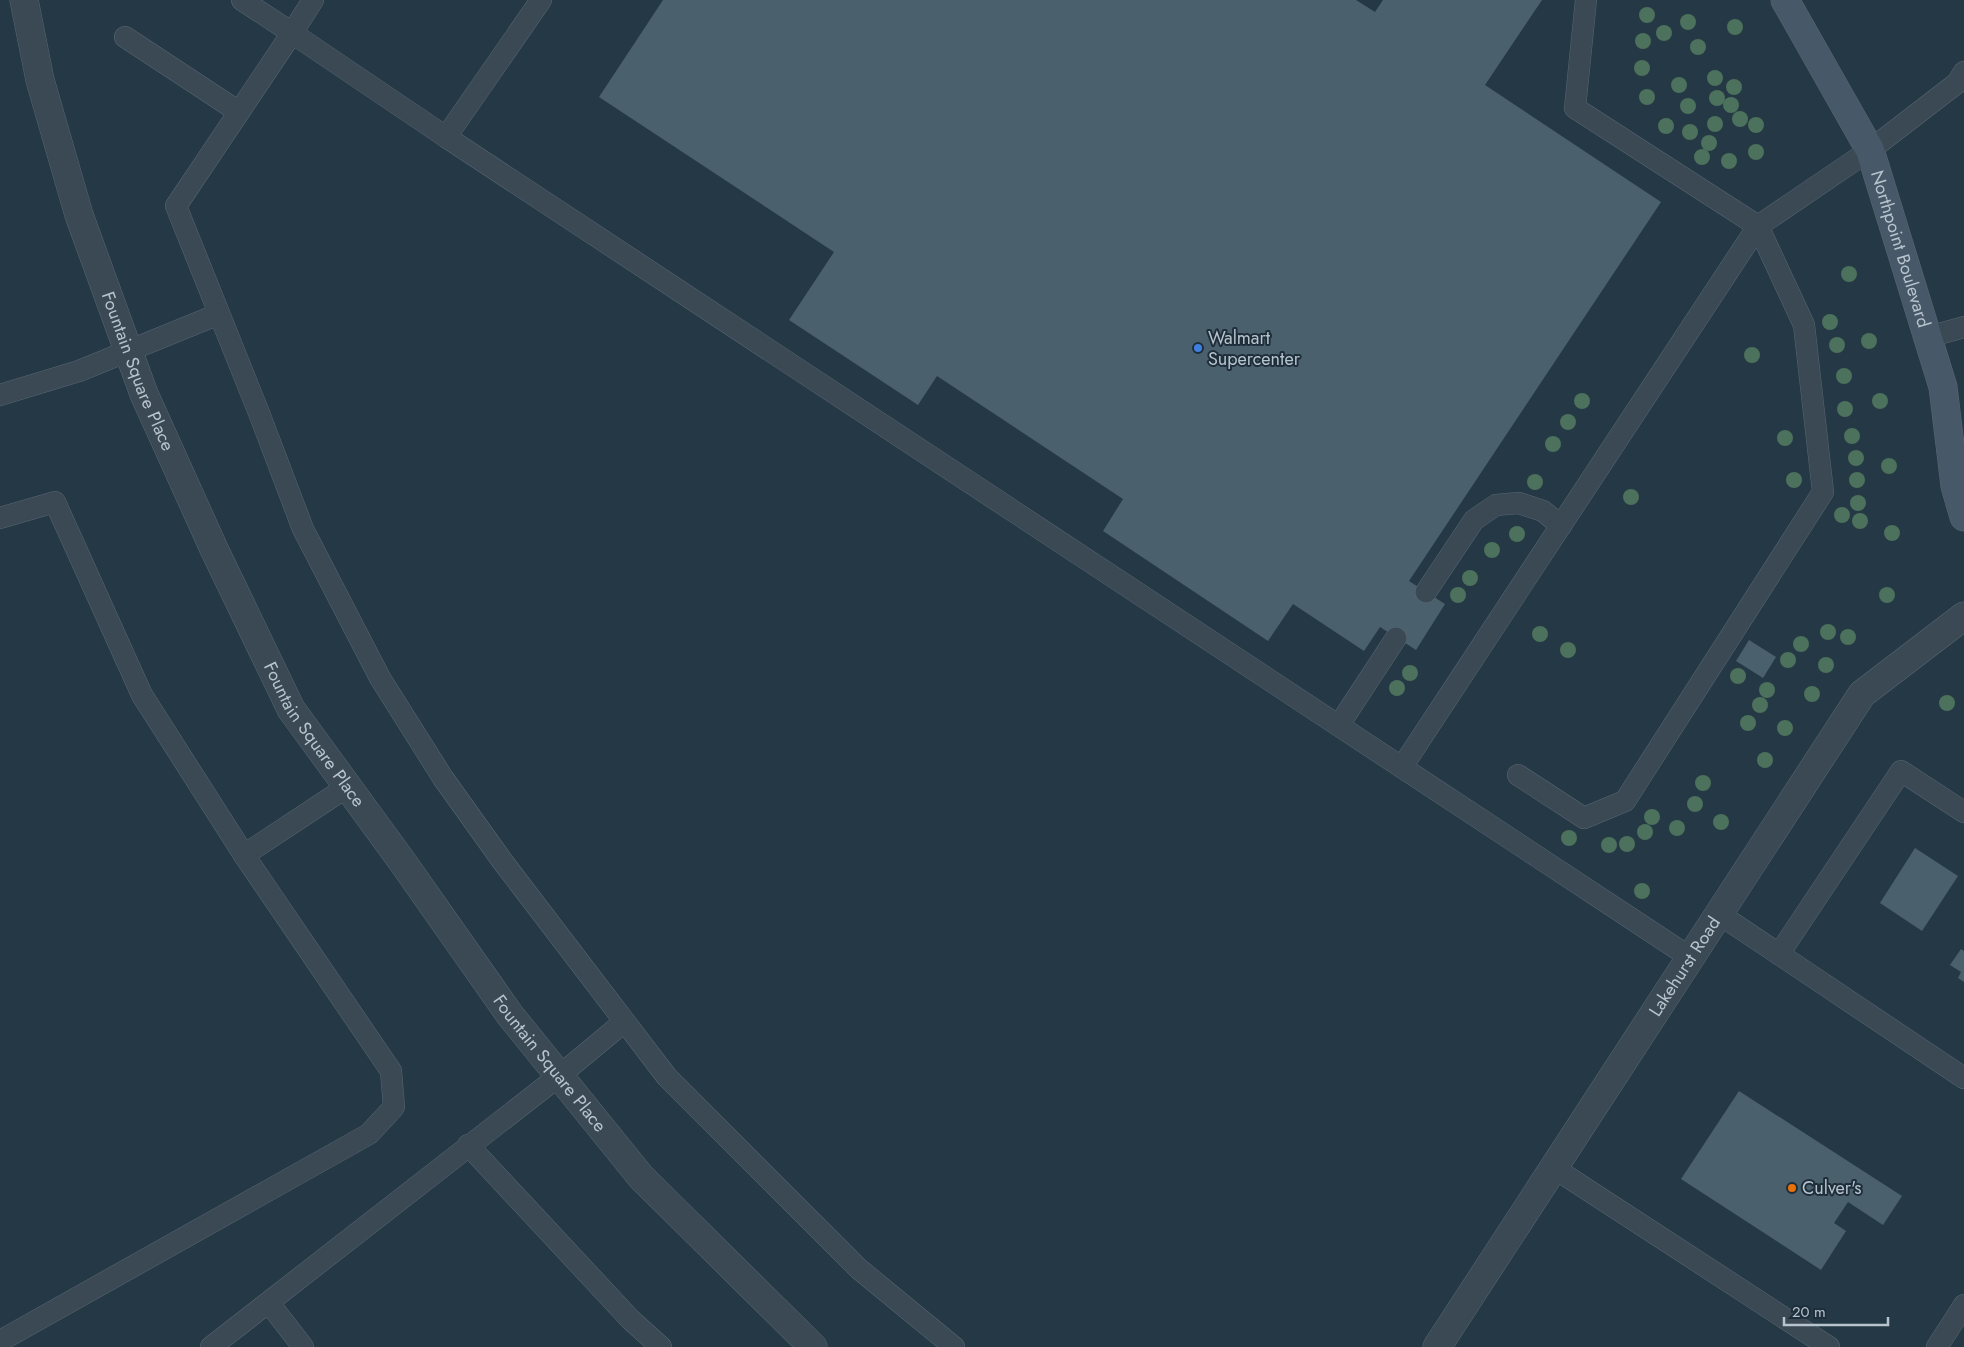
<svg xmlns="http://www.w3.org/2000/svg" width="1964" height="1347" font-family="Jost,sans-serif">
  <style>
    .building { fill: #4b606d }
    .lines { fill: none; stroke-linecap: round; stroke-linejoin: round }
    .service-casing { stroke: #586772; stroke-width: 22 }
    .minor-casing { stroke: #586772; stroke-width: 29 }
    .tertiary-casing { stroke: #586772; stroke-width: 29 }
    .secondary-casing { stroke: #586772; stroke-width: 29 }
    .service { stroke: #3a4954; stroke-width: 21 }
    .minor { stroke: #3a4954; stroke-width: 28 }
    .tertiary { stroke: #3a4954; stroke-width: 28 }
    .secondary { stroke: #475968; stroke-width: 28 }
    .tree { fill: #4c715c }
    .shop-dot { fill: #3f7fe0; stroke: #1e2e3a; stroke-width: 2 }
    .food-dot { fill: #e8710a; stroke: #1e2e3a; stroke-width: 2 }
    .labels { text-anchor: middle; stroke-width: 4; stroke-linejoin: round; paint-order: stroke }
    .street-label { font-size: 18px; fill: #b7c4ce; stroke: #1e2e3a }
    .poi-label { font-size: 18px; fill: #b7c4ce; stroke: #1e2e3a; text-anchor: start }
  </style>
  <rect width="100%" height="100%" fill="#253845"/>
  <g class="building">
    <polygon points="663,0 1356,0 1375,12 1383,0 1542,0 1485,85 1661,202 1409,581 1445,604 1416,650 1380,627 1364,651 1293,604 1268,641 1103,531 1123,499 937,376 918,405 789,320 834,252 599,97"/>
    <polygon points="1749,640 1776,657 1763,678 1736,661"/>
    <polygon points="1915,848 1958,876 1922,931 1880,903"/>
    <polygon points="1961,949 1964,951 1964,982 1958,978 1961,972 1950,965"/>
    <polygon points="1739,1091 1902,1196 1883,1225 1848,1202 1834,1223 1846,1231 1821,1270 1681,1179"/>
  </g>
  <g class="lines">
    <defs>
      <g id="service">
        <polyline points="242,0 292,33 313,0"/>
        <polyline points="541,0 446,137 1691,958"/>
        <polyline points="125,37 239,112"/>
        <polyline points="446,137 292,33 176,206 259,413 303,529 380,678 443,778 503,862 667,1077 859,1269 954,1347"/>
        <polyline points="1928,337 1964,327"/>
        <polyline points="0,395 79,371 219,314"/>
        <polyline points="0,518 55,502 142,695 244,855 347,787"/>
        <polyline points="1426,592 1474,520 1496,505 1519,503 1543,511 1561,526"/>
        <polyline points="1339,725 1396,638"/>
        <polyline points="1402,767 1758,226 1870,150 1957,83 1964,72"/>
        <polyline points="1518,775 1584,818 1625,801 1823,492 1804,325 1758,226 1575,108 1586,0"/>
        <polyline points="1719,914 1964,1078"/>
        <polyline points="1779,954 1901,771 1964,812"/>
        <polyline points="468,1145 631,1320 661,1347"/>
        <polyline points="1554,1168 1829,1347"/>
        <polyline points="269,1303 303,1347"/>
        <polyline points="0,1341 369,1134 394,1107 391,1071 244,855"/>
        <polyline points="211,1347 559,1076 624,1022"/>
        <polyline points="1937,1347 1964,1305"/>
      </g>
      <g id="minor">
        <path id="s1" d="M1437,1347l425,-653 102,-78"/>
      </g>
      <g id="tertiary">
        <path id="s2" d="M24,0l16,80 39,135 65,179 70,155 77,160 113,155 106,151 131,162 172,170"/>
      </g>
      <g id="secondary">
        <path id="s3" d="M1785,0l85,150 73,237 12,99 9,31"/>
      </g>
    </defs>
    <use href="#service" class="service-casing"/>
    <use href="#minor" class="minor-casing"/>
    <use href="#tertiary" class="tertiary-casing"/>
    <use href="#secondary" class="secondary-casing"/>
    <use href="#service" class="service"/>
    <use href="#minor" class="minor"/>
    <use href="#tertiary" class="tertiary"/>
    <use href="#secondary" class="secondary"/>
  </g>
  <g class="tree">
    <circle cx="1647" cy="15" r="8"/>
    <circle cx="1688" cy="22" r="8"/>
    <circle cx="1735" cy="27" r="8"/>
    <circle cx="1664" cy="33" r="8"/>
    <circle cx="1643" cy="41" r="8"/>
    <circle cx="1698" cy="47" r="8"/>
    <circle cx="1642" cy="68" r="8"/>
    <circle cx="1715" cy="78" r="8"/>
    <circle cx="1679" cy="85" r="8"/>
    <circle cx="1734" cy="87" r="8"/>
    <circle cx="1647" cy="97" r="8"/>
    <circle cx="1717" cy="98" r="8"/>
    <circle cx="1731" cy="105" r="8"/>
    <circle cx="1688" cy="106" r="8"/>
    <circle cx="1740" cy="119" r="8"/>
    <circle cx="1715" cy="124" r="8"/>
    <circle cx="1756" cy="125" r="8"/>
    <circle cx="1666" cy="126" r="8"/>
    <circle cx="1690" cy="132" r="8"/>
    <circle cx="1709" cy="143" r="8"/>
    <circle cx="1756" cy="152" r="8"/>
    <circle cx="1702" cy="157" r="8"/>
    <circle cx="1729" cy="161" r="8"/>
    <circle cx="1849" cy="274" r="8"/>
    <circle cx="1830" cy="322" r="8"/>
    <circle cx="1869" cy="341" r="8"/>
    <circle cx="1837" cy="345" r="8"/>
    <circle cx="1752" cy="355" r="8"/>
    <circle cx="1844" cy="376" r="8"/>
    <circle cx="1582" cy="401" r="8"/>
    <circle cx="1880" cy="401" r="8"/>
    <circle cx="1845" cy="409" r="8"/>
    <circle cx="1568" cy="422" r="8"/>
    <circle cx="1852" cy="436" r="8"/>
    <circle cx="1785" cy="438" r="8"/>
    <circle cx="1553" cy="444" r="8"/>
    <circle cx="1856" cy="458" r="8"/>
    <circle cx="1889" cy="466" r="8"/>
    <circle cx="1794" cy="480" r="8"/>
    <circle cx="1857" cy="480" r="8"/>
    <circle cx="1535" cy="482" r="8"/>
    <circle cx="1631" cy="497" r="8"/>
    <circle cx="1858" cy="503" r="8"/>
    <circle cx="1842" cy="515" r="8"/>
    <circle cx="1860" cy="521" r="8"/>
    <circle cx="1892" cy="533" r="8"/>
    <circle cx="1517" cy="534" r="8"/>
    <circle cx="1492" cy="550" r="8"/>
    <circle cx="1470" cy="578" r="8"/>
    <circle cx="1458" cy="595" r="8"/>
    <circle cx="1887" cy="595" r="8"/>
    <circle cx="1828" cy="632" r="8"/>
    <circle cx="1540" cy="634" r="8"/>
    <circle cx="1848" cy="637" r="8"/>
    <circle cx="1801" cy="644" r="8"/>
    <circle cx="1568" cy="650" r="8"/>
    <circle cx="1788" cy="660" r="8"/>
    <circle cx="1826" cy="665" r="8"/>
    <circle cx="1410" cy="673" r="8"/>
    <circle cx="1738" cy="676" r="8"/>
    <circle cx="1397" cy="688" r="8"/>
    <circle cx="1767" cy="690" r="8"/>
    <circle cx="1812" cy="694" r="8"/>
    <circle cx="1947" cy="703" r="8"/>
    <circle cx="1760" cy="705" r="8"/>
    <circle cx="1748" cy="723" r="8"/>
    <circle cx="1785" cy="728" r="8"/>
    <circle cx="1765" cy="760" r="8"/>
    <circle cx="1703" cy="783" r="8"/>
    <circle cx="1695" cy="804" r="8"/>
    <circle cx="1652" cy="817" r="8"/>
    <circle cx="1721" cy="822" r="8"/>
    <circle cx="1677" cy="828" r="8"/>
    <circle cx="1645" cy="832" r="8"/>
    <circle cx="1569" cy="838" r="8"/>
    <circle cx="1627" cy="844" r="8"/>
    <circle cx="1609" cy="845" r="8"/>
    <circle cx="1642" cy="891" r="8"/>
  </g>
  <circle class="shop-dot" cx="1198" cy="348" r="5"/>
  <circle class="food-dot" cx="1792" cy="1188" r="5"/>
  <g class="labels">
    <g class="street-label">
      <text dy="6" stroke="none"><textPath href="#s3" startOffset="276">Northpoint Boulevard</textPath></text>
      <text dy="6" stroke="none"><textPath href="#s2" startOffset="389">Fountain Square Place</textPath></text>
      <text dy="6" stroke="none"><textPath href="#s2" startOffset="794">Fountain Square Place</textPath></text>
      <text dy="6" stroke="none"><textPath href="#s1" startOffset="454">Lakehurst Road</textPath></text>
      <text dy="6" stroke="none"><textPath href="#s2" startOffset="1199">Fountain Square Place</textPath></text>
    </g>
    <g class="poi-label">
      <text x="1208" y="344">Walmart<tspan x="1208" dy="21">Supercenter</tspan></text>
      <text x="1802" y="1194">Culver's</text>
    </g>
  </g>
  <path d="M1784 1317v8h104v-8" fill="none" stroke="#b7c4ce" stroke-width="2.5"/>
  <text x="1792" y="1317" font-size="15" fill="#b7c4ce" stroke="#1e2e3a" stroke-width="4" paint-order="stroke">20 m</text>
</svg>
